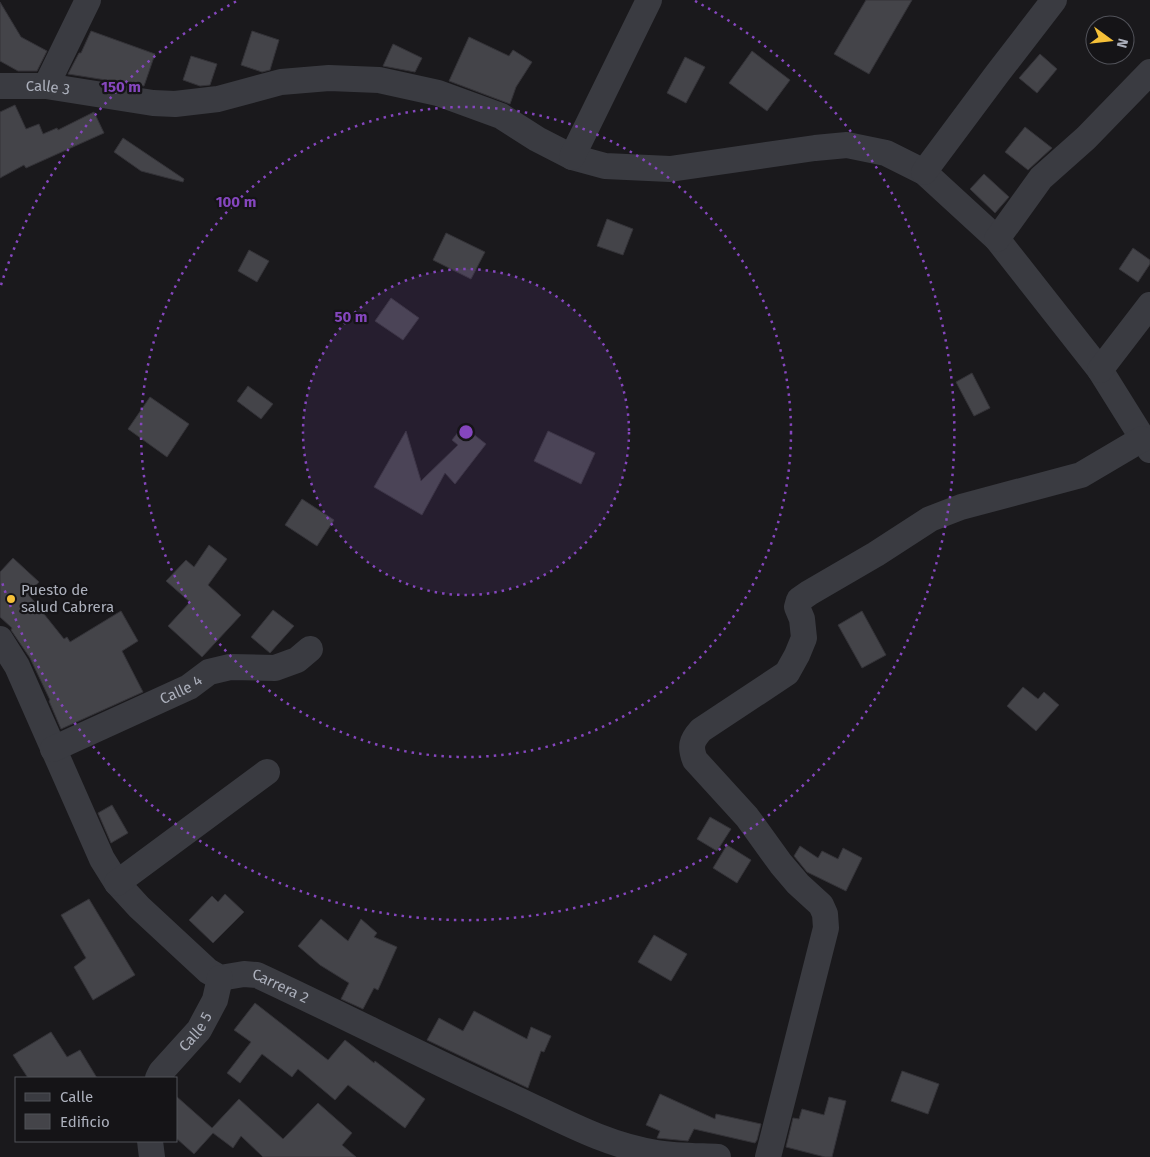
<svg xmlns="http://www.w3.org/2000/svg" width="1150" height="1157" font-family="'Fira Sans',sans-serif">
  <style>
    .building { fill: #444449; stroke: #343338 }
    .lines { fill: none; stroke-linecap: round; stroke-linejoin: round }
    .minor { stroke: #3a3b41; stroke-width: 26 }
    .ring { fill: none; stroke: #8546be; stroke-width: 2.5; stroke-dasharray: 2.5 5 }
    .poi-dot { fill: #f5c038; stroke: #151417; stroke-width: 2 }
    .labels { text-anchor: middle; stroke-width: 4.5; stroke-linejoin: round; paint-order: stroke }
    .street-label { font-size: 15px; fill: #acb0bc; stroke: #151417 }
    .poi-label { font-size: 15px; fill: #acb0bc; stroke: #151417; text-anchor: start }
    .centre { fill: #8546be; stroke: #151417; stroke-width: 2.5 }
    .ring-label { font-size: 15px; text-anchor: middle; font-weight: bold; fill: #8546be; stroke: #151417; stroke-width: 4.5; stroke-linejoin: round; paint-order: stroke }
  </style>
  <rect width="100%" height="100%" fill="#1a191c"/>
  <g class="building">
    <polygon points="866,0 912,0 869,74 834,54"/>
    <polygon points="0,2 21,37 47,51 37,71 18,71 0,61"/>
    <polygon points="91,31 155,54 144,86 68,74 79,53 81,53"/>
    <polygon points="252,31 279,40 270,70 262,72 241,65"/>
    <polygon points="469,37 509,56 513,50 532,62 516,87 510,104 449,81"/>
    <polygon points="393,44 422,58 415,72 383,66"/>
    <polygon points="752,51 790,80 767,111 729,83"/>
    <polygon points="1040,54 1057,69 1037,93 1019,78"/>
    <polygon points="191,56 217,64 210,85 200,86 183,80"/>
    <polygon points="685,57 705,67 686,103 667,93"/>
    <polygon points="15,105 26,129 39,124 43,134 57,128 58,130 94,112 104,133 26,168 24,165 0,178 0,112"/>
    <polygon points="1025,127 1052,148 1028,170 1005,152"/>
    <polygon points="123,138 184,179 183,182 141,171 114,152"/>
    <polygon points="984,174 1009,197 995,213 970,189"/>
    <polygon points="607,219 633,229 623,255 597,246"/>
    <polygon points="446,233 485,252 471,279 433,260"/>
    <polygon points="1133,248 1150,260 1150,264 1138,282 1119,269"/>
    <polygon points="249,250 269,261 257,282 238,271"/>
    <polygon points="391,298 419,318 403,340 375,321"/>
    <polygon points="972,373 990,408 974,416 956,382"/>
    <polygon points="248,386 273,404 261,419 237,401"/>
    <polygon points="150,397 189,424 167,457 128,429"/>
    <polygon points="463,426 486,444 455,484 445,473 422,515 374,487 406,431 421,481 458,445 452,440"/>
    <polygon points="548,431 595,453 581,484 534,461"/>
    <polygon points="302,499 334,520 317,546 285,525"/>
    <polygon points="209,545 227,559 208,585 241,615 202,657 168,626 190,602 166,581 186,560 194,567"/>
    <polygon points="13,558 39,582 28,594 64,639 67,637 70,642 121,611 138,641 122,651 143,692 61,729 49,701 50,700 30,658 11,630 12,628 0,617 0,572"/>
    <polygon points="273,610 294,626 270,653 251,637"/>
    <polygon points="862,611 886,655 862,668 838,625"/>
    <polygon points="1023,687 1038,699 1044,692 1059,705 1036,731 1007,706"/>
    <polygon points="112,805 128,833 111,843 98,813"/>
    <polygon points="710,817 731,829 717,851 697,839"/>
    <polygon points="727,845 751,860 737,883 713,868"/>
    <polygon points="800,846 818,858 822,851 838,859 843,848 862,858 846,891 807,872 794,856"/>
    <polygon points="225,894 244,912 213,943 189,920 212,896 218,902"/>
    <polygon points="89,899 135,975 93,1000 74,967 86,958 61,915"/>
    <polygon points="321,919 348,941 361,919 377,933 374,937 397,947 378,990 374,988 363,1009 341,999 349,983 320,965 298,946"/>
    <polygon points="654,935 687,954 671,981 638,962"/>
    <polygon points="255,1003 328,1060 345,1040 374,1063 375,1061 425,1099 405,1128 348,1085 335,1100 298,1069 292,1077 262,1054 240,1083 227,1073 251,1042 234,1030"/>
    <polygon points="474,1011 527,1039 531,1027 551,1036 544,1052 541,1051 528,1088 427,1040 439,1018 463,1031"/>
    <polygon points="51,1032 67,1057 80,1050 97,1078 28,1078 13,1055"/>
    <polygon points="902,1071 939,1084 928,1114 891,1101"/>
    <polygon points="660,1094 715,1119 716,1114 761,1124 757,1140 755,1143 694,1129 688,1141 657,1138 660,1131 646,1125"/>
    <polygon points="176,1096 212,1128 239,1099 283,1139 318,1103 352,1133 342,1145 356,1157 263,1157 241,1136 233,1148 213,1133 194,1154 176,1138"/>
    <polygon points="829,1097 846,1101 832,1157 825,1157 786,1147 793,1118 799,1119 802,1109 824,1115"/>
  </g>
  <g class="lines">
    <g class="minor">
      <path id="s1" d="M0,86h46l107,17 22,1 43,-5 63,-17 48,-4 50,2 59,13 63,23 36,23 35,18 33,9 65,3 145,-21 32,-3 39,8 38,19 73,67 103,131 50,80"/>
      <polyline points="46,86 88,0"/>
      <polyline points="572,157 649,0"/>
      <polyline points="924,172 997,74 1054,0"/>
      <polyline points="997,239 1041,178 1086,138 1150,72"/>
      <polyline points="1100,370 1150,305"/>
      <path id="s2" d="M0,639l17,27 85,193 15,24 22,24 69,64 12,7 24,-4 13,1c82,38 163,80 246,118 50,22 99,52 154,60 20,3 41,3 61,4"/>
      <path id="s3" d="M53,749l136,-62 20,-15 21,-5 45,1 22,-8 13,-11"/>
      <polyline points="117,883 267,772"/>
      <path id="s4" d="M158,1078l3,-6 38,-42 16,-30 5,-22"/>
      <polyline points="150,1141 152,1157"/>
      <path d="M768,1157l58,-229 -1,-14 -4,-9 -23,-21 -17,-20 -34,-47 -52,-57c-5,-13 -4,-19 6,-30l86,-57 10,-18 7,-17 -2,-19 -5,-12 2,-7 10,-7 67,-39 54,-35 31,-12 120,-32 61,-36"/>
    </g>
  </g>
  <circle cx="466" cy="432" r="163" fill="#8546be" fill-opacity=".12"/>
  <g class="ring">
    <circle cx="466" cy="432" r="163"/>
    <circle cx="466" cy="432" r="325"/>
    <path d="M1 285A488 488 0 0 1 237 1M695 1A488 488 0 1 1 1 579"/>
  </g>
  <circle class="poi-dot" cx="11" cy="599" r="5"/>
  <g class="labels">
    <g class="street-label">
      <text dy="5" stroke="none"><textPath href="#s1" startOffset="48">Calle 3</textPath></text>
      <text dy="5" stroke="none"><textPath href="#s3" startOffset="141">Calle 4</textPath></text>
      <text dy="5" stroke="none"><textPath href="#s2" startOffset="475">Carrera 2</textPath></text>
      <text dy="5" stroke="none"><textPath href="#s4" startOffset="60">Calle 5</textPath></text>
    </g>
    <g class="poi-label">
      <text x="21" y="595">Puesto de<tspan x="21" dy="17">salud Cabrera</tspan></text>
    </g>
  </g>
  <circle cx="466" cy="432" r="8" class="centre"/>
  <g class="ring-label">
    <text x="121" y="92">150 m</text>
    <text x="236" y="207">100 m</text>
    <text x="351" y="322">50 m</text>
  </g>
  <rect x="15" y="1077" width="162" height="65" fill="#151417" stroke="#515259"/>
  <rect x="25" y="1093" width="25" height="8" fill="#3a3b41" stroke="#515259"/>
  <text x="60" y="1102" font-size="15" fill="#acb0bc">Calle</text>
  <rect x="25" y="1114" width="25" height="15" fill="#444449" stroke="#515259"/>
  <text x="60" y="1127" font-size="15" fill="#acb0bc">Edificio</text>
  <g transform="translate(1110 40) rotate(105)"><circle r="24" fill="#151417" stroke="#515259"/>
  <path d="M0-4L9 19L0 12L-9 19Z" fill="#f5c038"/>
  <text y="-8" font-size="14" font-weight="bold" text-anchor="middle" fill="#acb0bc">N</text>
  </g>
</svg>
